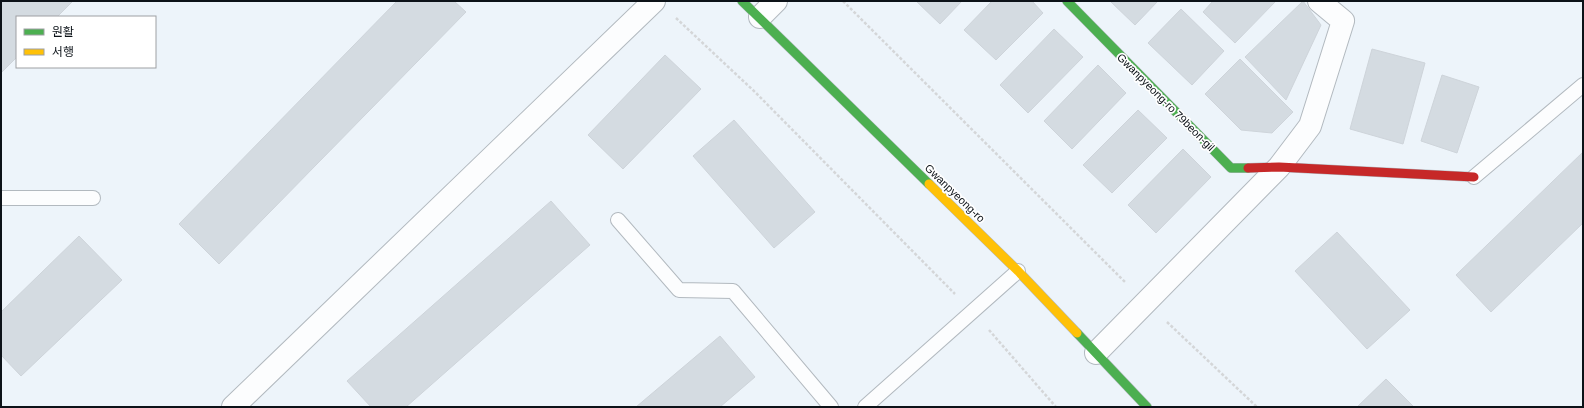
<svg xmlns="http://www.w3.org/2000/svg" width="1584" height="408" font-family="Arial,'Noto Sans KR',sans-serif">
  <style>
    .building { fill: #d4dbe1; stroke: #ced4da }
    .lines { fill: none; stroke-linecap: round; stroke-linejoin: round }
    .lane-casing { stroke: #b2b9bf; stroke-width: 16 }
    .street-casing { stroke: #b2b9bf; stroke-width: 24 }
    .fast-casing { stroke: #b2b9bf; stroke-width: 10 }
    .slow-casing { stroke: #b2b9bf; stroke-width: 10 }
    .jam-casing { stroke: #b2b9bf; stroke-width: 10 }
    .path { stroke: #d4d6d8; stroke-width: 2.5; stroke-dasharray: 3 2; stroke-linecap: butt }
    .lane { stroke: #fcfdfe; stroke-width: 14 }
    .street { stroke: #fcfdfe; stroke-width: 22 }
    .fast { stroke: #4caf50; stroke-width: 9 }
    .slow { stroke: #ffc107; stroke-width: 9 }
    .jam { stroke: #c62828; stroke-width: 9 }
    .labels { text-anchor: middle; stroke-width: 3.5; stroke-linejoin: round; paint-order: stroke }
    .street-label { font-size: 11px; fill: #0c1218; stroke: #fff }
  </style>
  <rect width="100%" height="100%" fill="#edf4fa"/>
  <g class="building">
    <polygon points="1,1 73,1 57,17 17,17 17,57 1,73"/>
    <polygon points="397,1 454,1 466,12 219,264 179,224"/>
    <polygon points="916,1 962,1 940,24"/>
    <polygon points="992,1 1032,1 1043,13 996,60 964,30"/>
    <polygon points="1110,1 1158,1 1135,25"/>
    <polygon points="1213,1 1276,1 1235,43 1203,12"/>
    <polygon points="1303,1 1321,25 1286,100 1245,57"/>
    <polygon points="1181,9 1224,51 1192,85 1148,43"/>
    <polygon points="1054,29 1083,57 1028,113 1000,85"/>
    <polygon points="1372,49 1425,63 1403,144 1350,129"/>
    <polygon points="665,55 701,89 623,169 588,135"/>
    <polygon points="1240,59 1293,112 1272,133 1241,130 1205,94"/>
    <polygon points="1098,65 1126,93 1072,149 1044,121"/>
    <polygon points="1442,75 1479,87 1457,153 1421,141"/>
    <polygon points="1138,110 1167,138 1112,193 1083,165"/>
    <polygon points="734,120 815,212 774,248 693,156"/>
    <polygon points="1183,149 1211,177 1156,233 1128,205"/>
    <polygon points="1583,152 1583,223 1491,312 1456,275"/>
    <polygon points="551,201 590,245 406,407 371,407 347,381"/>
    <polygon points="1337,232 1410,310 1367,349 1295,271"/>
    <polygon points="79,236 122,280 21,376 1,355 1,312"/>
    <polygon points="720,336 755,377 720,407 636,407"/>
    <polygon points="1386,379 1414,407 1357,407"/>
  </g>
  <g class="lines">
    <defs>
      <g id="lane">
        <polyline points="1474,177 1583,85"/>
        <polyline points="1,198 93,198"/>
        <polyline points="618,220 679,290 733,291 831,407"/>
        <polyline points="865,407 1018,271"/>
      </g>
      <g id="street">
        <polyline points="760,17 776,1"/>
        <polyline points="1096,353 1279,167 1310,126 1343,21 1319,1"/>
        <polyline points="233,407 654,1"/>
      </g>
      <g id="fast">
        <polyline points="742,1 929,184"/>
        <polyline points="1067,1 1231,168 1248,168"/>
        <polyline points="1077,333 1147,407"/>
      </g>
      <polyline id="slow" points="929,184 1018,271 1077,333"/>
      <polyline id="jam" points="1248,168 1279,167 1474,177"/>
    </defs>
    <use href="#lane" class="lane-casing"/>
    <use href="#street" class="street-casing"/>
    <use href="#fast" class="fast-casing"/>
    <use href="#slow" class="slow-casing"/>
    <use href="#jam" class="jam-casing"/>
    <g class="path">
      <polyline points="843,1 1126,283"/>
      <polyline points="676,18 755,92 955,294"/>
      <polyline points="1167,322 1257,407"/>
      <polyline points="989,330 1056,407"/>
    </g>
    <use href="#lane" class="lane"/>
    <use href="#street" class="street"/>
    <use href="#fast" class="fast"/>
    <use href="#slow" class="slow"/>
    <use href="#jam" class="jam"/>
  </g>
  <g class="labels">
    <g class="street-label">
      <text transform="translate(1166 102) rotate(45)" y="4">Gwanpyeong-ro 79beon-gil</text>
      <text transform="translate(955 193) rotate(44)" y="4">Gwanpyeong-ro</text>
    </g>
  </g>
  <rect width="1584" height="408" fill="none" stroke="#0c1218" stroke-width="4"/>
  <rect x="16" y="16" width="140" height="52" fill="#ffffff" stroke="#9ea0a3"/>
  <rect x="24" y="29" width="20" height="6" fill="#4caf50" stroke="#9ea0a3"/>
  <text x="52" y="36" font-size="12" fill="#0c1218">원활</text>
  <rect x="24" y="49" width="20" height="6" fill="#ffc107" stroke="#9ea0a3"/>
  <text x="52" y="56" font-size="12" fill="#0c1218">서행</text>
</svg>
